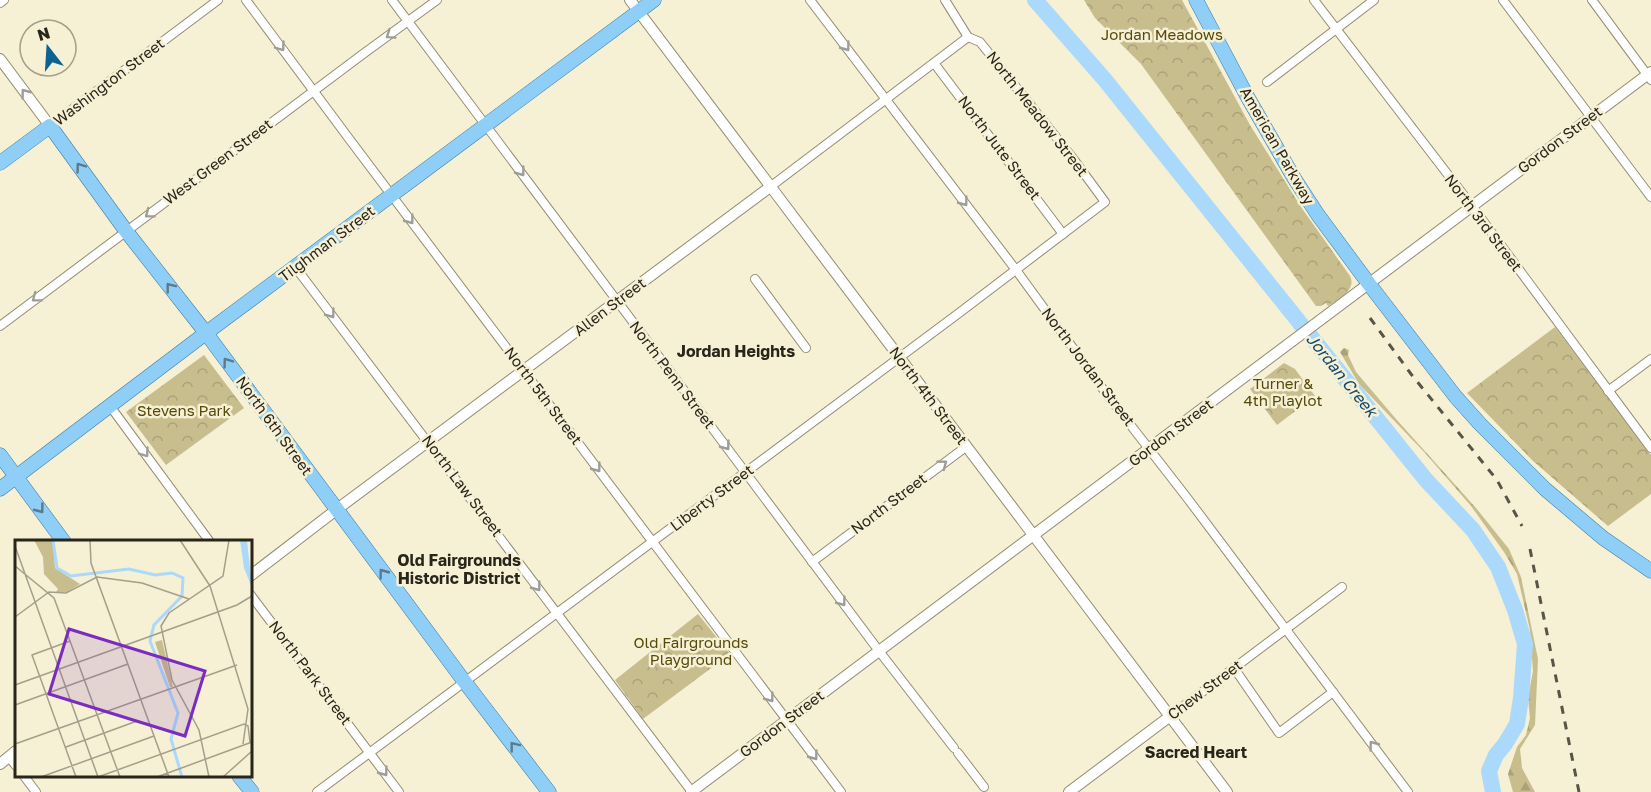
<svg xmlns="http://www.w3.org/2000/svg" width="1651" height="792" font-family="'Golos Text',sans-serif">
  <style>
    .forest { fill: url(#forest-firs) }
    .park { fill: url(#park-crowns) }
    .lines { fill: none; stroke-linecap: round; stroke-linejoin: round }
    .river { stroke: #aad9fc; stroke-width: 16 }
    .minor-casing { stroke: #918c73; stroke-width: 10 }
    .tertiary-casing { stroke: #918c73; stroke-width: 12 }
    .primary-casing { stroke: #3b7da6; stroke-width: 15 }
    .minor { stroke: #fff; stroke-width: 8 }
    .tertiary { stroke: #fff; stroke-width: 10 }
    .primary { stroke: #8fcef7; stroke-width: 14 }
    .rail { stroke: #585547; stroke-width: 3; stroke-dasharray: 8 8; stroke-linecap: butt }
    .oneway { stroke: #9e9d98 }
    .oneway2 { stroke: #5c7a89 }
    .labels { text-anchor: middle; stroke-width: 5; stroke-linejoin: round; paint-order: stroke }
    .park-label { font-size: 15px; fill: #554909; stroke: #f6f0d5 }
    .street-label { font-size: 15px; fill: #28251b; stroke: #f6f0d5 }
    .neighbourhood-label { font-size: 16px; font-weight: bold; fill: #28251b; stroke: #f6f0d5 }
    .water-label { font-size: 16px; font-style: italic; fill: #14496b; stroke: #f6f0d5 }
    .inset-river { fill: none; stroke: #aad9fc; stroke-width: 3 }
    .inset-road { fill: none; stroke: #a49f8b; stroke-width: 1.5 }
    .view { fill: #7b2cbf; fill-opacity: 0.15; stroke: #7b2cbf; stroke-width: 3 }
    .inset-edge { fill: none; stroke: #28251b; stroke-width: 3 }
  </style>
  <defs>
    <pattern id="forest-firs" width="22" height="20" patternUnits="userSpaceOnUse" patternTransform="scale(1.5)"><rect width="22" height="20" fill="#c8bd8d"/><path d="M5 1l3.5 6h-7zM16 11l3.5 6h-7z" fill="#aca279"/></pattern>
    <pattern id="park-crowns" width="20" height="18" patternUnits="userSpaceOnUse" patternTransform="scale(1.5)"><rect width="20" height="18" fill="#c8bd8d"/><path d="M2 6a3 3 0 1 1 6 0M12 15a3 3 0 1 1 6 0" fill="none" stroke="#aca279"/></pattern>
  </defs>
  <rect width="100%" height="100%" fill="#f6f0d5"/>
  <polygon class="forest" points="1344,348 1349,350 1348,355 1356,372 1396,419 1476,508 1509,549 1521,577 1538,659 1535,725 1520,749 1522,768 1535,792 1513,792 1508,774 1517,747 1526,735 1530,718 1528,698 1533,671 1530,630 1517,574 1504,552 1471,506 1426,454 1359,384 1340,352"/>
  <g class="park">
    <path d="M1084,0h98l68,125 51,82 49,69c7,14 -12,23 -22,30l-2,-3 -5,3h-5l-175,-242 -46,-46z"/>
    <polygon points="1555,327 1651,455 1651,494 1608,526 1533,461 1467,393"/>
    <polygon points="204,355 244,408 166,465 126,412"/>
    <polygon points="1284,363 1295,369 1315,396 1277,425 1250,389"/>
    <polygon points="698,614 730,654 643,719 615,680"/>
  </g>
  <g class="lines">
    <polyline class="river" points="1035,0 1105,80 1426,480 1473,530 1498,567 1515,610 1525,644 1521,698 1517,724 1505,744 1496,755 1489,771 1493,792"/>
    <defs>
      <g id="minor">
        <polyline points="246,0 350,140 841,792"/>
        <polyline points="392,0 879,651 954,748"/>
        <polyline points="810,0 1016,270 1108,396 1188,499 1408,792"/>
        <polyline points="1314,0 1472,206 1651,448"/>
        <polyline points="1503,0 1651,197"/>
        <polyline points="1592,0 1651,80"/>
        <polyline points="0,3 4,0"/>
        <polyline points="934,63 1063,234"/>
        <polyline points="1267,82 1374,0"/>
        <polyline points="50,126 218,0"/>
        <polyline points="770,187 968,37"/>
        <polyline points="296,268 692,792"/>
        <polyline points="755,279 806,348"/>
        <polyline points="0,326 363,54 437,0"/>
        <polyline points="1608,391 1651,359"/>
        <polyline points="110,406 210,542"/>
        <polyline points="812,562 967,446"/>
        <polyline points="250,594 399,792"/>
        <polyline points="1234,668 1279,733 1333,692"/>
        <polyline points="1169,717 1342,587"/>
        <polyline points="958,753 984,787"/>
        <polyline points="9,757 16,766"/>
        <polyline points="24,776 36,792"/>
        <polyline points="317,792 959,313 1105,202 1072,157 980,42 968,37 945,0"/>
      </g>
      <g id="tertiary">
        <polyline points="630,0 1227,792"/>
        <polyline points="0,59 50,126"/>
        <polyline points="250,576 336,510 770,187"/>
        <polyline points="0,764 16,751"/>
        <polyline points="691,792 1651,72"/>
        <polyline points="1069,792 1169,717"/>
      </g>
      <g id="primary">
        <polyline points="1196,0 1247,96 1294,178 1318,215 1369,284 1455,396 1480,424 1545,489 1603,538 1651,571"/>
        <polyline points="0,163 50,126 126,231 206,333 464,681 549,792"/>
        <polyline points="0,455 64,542"/>
        <polyline points="0,489 206,333 654,0"/>
        <polyline points="239,776 252,792"/>
      </g>
    </defs>
    <use href="#minor" class="minor-casing"/>
    <use href="#tertiary" class="tertiary-casing"/>
    <use href="#primary" class="primary-casing"/>
    <use href="#minor" class="minor"/>
    <use href="#tertiary" class="tertiary"/>
    <use href="#primary" class="primary"/>
    <g class="rail">
      <polyline points="1370,318 1411,374 1497,480 1522,526"/>
      <polyline points="1530,549 1579,792"/>
    </g>
  </g>
  <defs><path id="oneway-chevron" d="M-2-3.5L2.5 0L-2 3.5" fill="none" stroke-width="1.6" stroke-linecap="round" stroke-linejoin="round" transform="scale(1.5)"/></defs>
  <g class="oneway">
    <use href="#oneway-chevron" transform="translate(390 35) rotate(145)"/>
    <use href="#oneway-chevron" transform="translate(281 47) rotate(54)"/>
    <use href="#oneway-chevron" transform="translate(846 47) rotate(53)"/>
    <use href="#oneway-chevron" transform="translate(25 93) rotate(-127)"/>
    <use href="#oneway-chevron" transform="translate(521 172) rotate(53)"/>
    <use href="#oneway-chevron" transform="translate(964 202) rotate(53)"/>
    <use href="#oneway-chevron" transform="translate(149 214) rotate(143)"/>
    <use href="#oneway-chevron" transform="translate(410 220) rotate(53)"/>
    <use href="#oneway-chevron" transform="translate(36 298) rotate(143)"/>
    <use href="#oneway-chevron" transform="translate(331 314) rotate(53)"/>
    <use href="#oneway-chevron" transform="translate(726 446) rotate(53)"/>
    <use href="#oneway-chevron" transform="translate(145 453) rotate(54)"/>
    <use href="#oneway-chevron" transform="translate(943 464) rotate(-37)"/>
    <use href="#oneway-chevron" transform="translate(597 468) rotate(53)"/>
    <use href="#oneway-chevron" transform="translate(537 587) rotate(53)"/>
    <use href="#oneway-chevron" transform="translate(842 602) rotate(53)"/>
    <use href="#oneway-chevron" transform="translate(770 698) rotate(53)"/>
    <use href="#oneway-chevron" transform="translate(1373 745) rotate(-127)"/>
    <use href="#oneway-chevron" transform="translate(814 756) rotate(53)"/>
    <use href="#oneway-chevron" transform="translate(384 772) rotate(53)"/>
  </g>
  <g class="oneway2">
    <use href="#oneway-chevron" transform="translate(80 167) rotate(-126)"/>
    <use href="#oneway-chevron" transform="translate(170 287) rotate(-128)"/>
    <use href="#oneway-chevron" transform="translate(227 362) rotate(-126)"/>
    <use href="#oneway-chevron" transform="translate(40 509) rotate(53)"/>
    <use href="#oneway-chevron" transform="translate(383 573) rotate(-127)"/>
    <use href="#oneway-chevron" transform="translate(514 746) rotate(-128)"/>
  </g>
  <g class="labels">
    <g class="park-label">
      <text x="1162" y="40">Jordan Meadows</text>
      <text x="1283" y="389">Turner &amp;<tspan x="1283" dy="17">4th Playlot</tspan></text>
      <text x="184" y="416">Stevens Park</text>
      <text x="691" y="648">Old Fairgrounds<tspan x="691" dy="17">Playground</tspan></text>
    </g>
    <g class="street-label">
      <text transform="translate(109 82) rotate(-37)" y="5">Washington Street</text>
      <text transform="translate(1037 114) rotate(52)" y="5">North Meadow Street</text>
      <text transform="translate(1560 140) rotate(-37)" y="5">Gordon Street</text>
      <text transform="translate(1277 146) rotate(60)" y="5">American Parkway</text>
      <text transform="translate(999 148) rotate(53)" y="5">North Jute Street</text>
      <text transform="translate(218 162) rotate(-37)" y="5">West Green Street</text>
      <text transform="translate(1483 223) rotate(53)" y="5">North 3rd Street</text>
      <text transform="translate(327 244) rotate(-37)" y="5">Tilghman Street</text>
      <text transform="translate(610 307) rotate(-37)" y="5">Allen Street</text>
      <text transform="translate(1088 367) rotate(53)" y="5">North Jordan Street</text>
      <text transform="translate(672 375) rotate(53)" y="5">North Penn Street</text>
      <text transform="translate(543 396) rotate(53)" y="5">North 5th Street</text>
      <text transform="translate(928 396) rotate(53)" y="5">North 4th Street</text>
      <text transform="translate(274 426) rotate(54)" y="5">North 6th Street</text>
      <text transform="translate(1171 433) rotate(-37)" y="5">Gordon Street</text>
      <text transform="translate(462 486) rotate(53)" y="5">North Law Street</text>
      <text transform="translate(712 498) rotate(-37)" y="5">Liberty Street</text>
      <text transform="translate(889 504) rotate(-37)" y="5">North Street</text>
      <text transform="translate(310 673) rotate(53)" y="5">North Park Street</text>
      <text transform="translate(1205 690) rotate(-37)" y="5">Chew Street</text>
      <text transform="translate(782 724) rotate(-37)" y="5">Gordon Street</text>
    </g>
    <g class="neighbourhood-label">
      <text x="736" y="357">Jordan Heights</text>
      <text x="459" y="566">Old Fairgrounds<tspan x="459" dy="18">Historic District</tspan></text>
      <text x="1196" y="758">Sacred Heart</text>
    </g>
    <g class="water-label">
      <text transform="translate(1342 375) rotate(51)" y="6">Jordan Creek</text>
    </g>
  </g>
  <g transform="translate(15 540)">
    <rect width="237" height="237" fill="#f6f0d5"/>
    <path d="M19,0h19l2,28 25,16 -13,8h-11l2,-3 -14,-15 -1,-17zM147,100l11,47h-3l-15,-45z" fill="#c8bd8d"/>
    <path d="M225,0h7l5,48 -8,-20z" fill="#aad9fc"/>
    <path class="inset-river" d="M38,0l4,28 14,8 58,-7 26,6 17,-2 11,5 -1,18 -28,29 -4,16 28,72 -7,26 11,38"/>
    <path class="inset-road" d="M75,0l1,23 78,214M165,0l30,46M0,6l83,231M0,26l39,32 16,43M195,46l38,123 -5,35M0,77l34,-25 17,1 31,-16 45,6 47,16M36,108l-19,7 44,122M36,108l19,-7 50,136M0,145l222,-80 15,-9M0,165l113,-41M0,204l222,-79M51,207l71,-26M26,237l113,-41M83,237l146,-53 4,2 2,16M142,237l95,-35M194,237l-10,-47 -27,-50 -11,-54 8,-13 54,-37 6,-36M208,237l29,-26"/>
    <path class="view" d="M54,89l136,42 -20,65 -136,-42z"/>
    <rect width="237" height="237" class="inset-edge"/>
  </g>
  <g transform="translate(48 48) rotate(343)"><circle r="28" fill="#f6f0d5" stroke="#a49f8b" stroke-width="1.5"/>
  <path d="M0-4.5L10 22L0 15L-10 22Z" fill="#0b6394"/>
  <text y="-9" font-size="16" font-weight="bold" text-anchor="middle" fill="#28251b">N</text>
  </g>
</svg>
